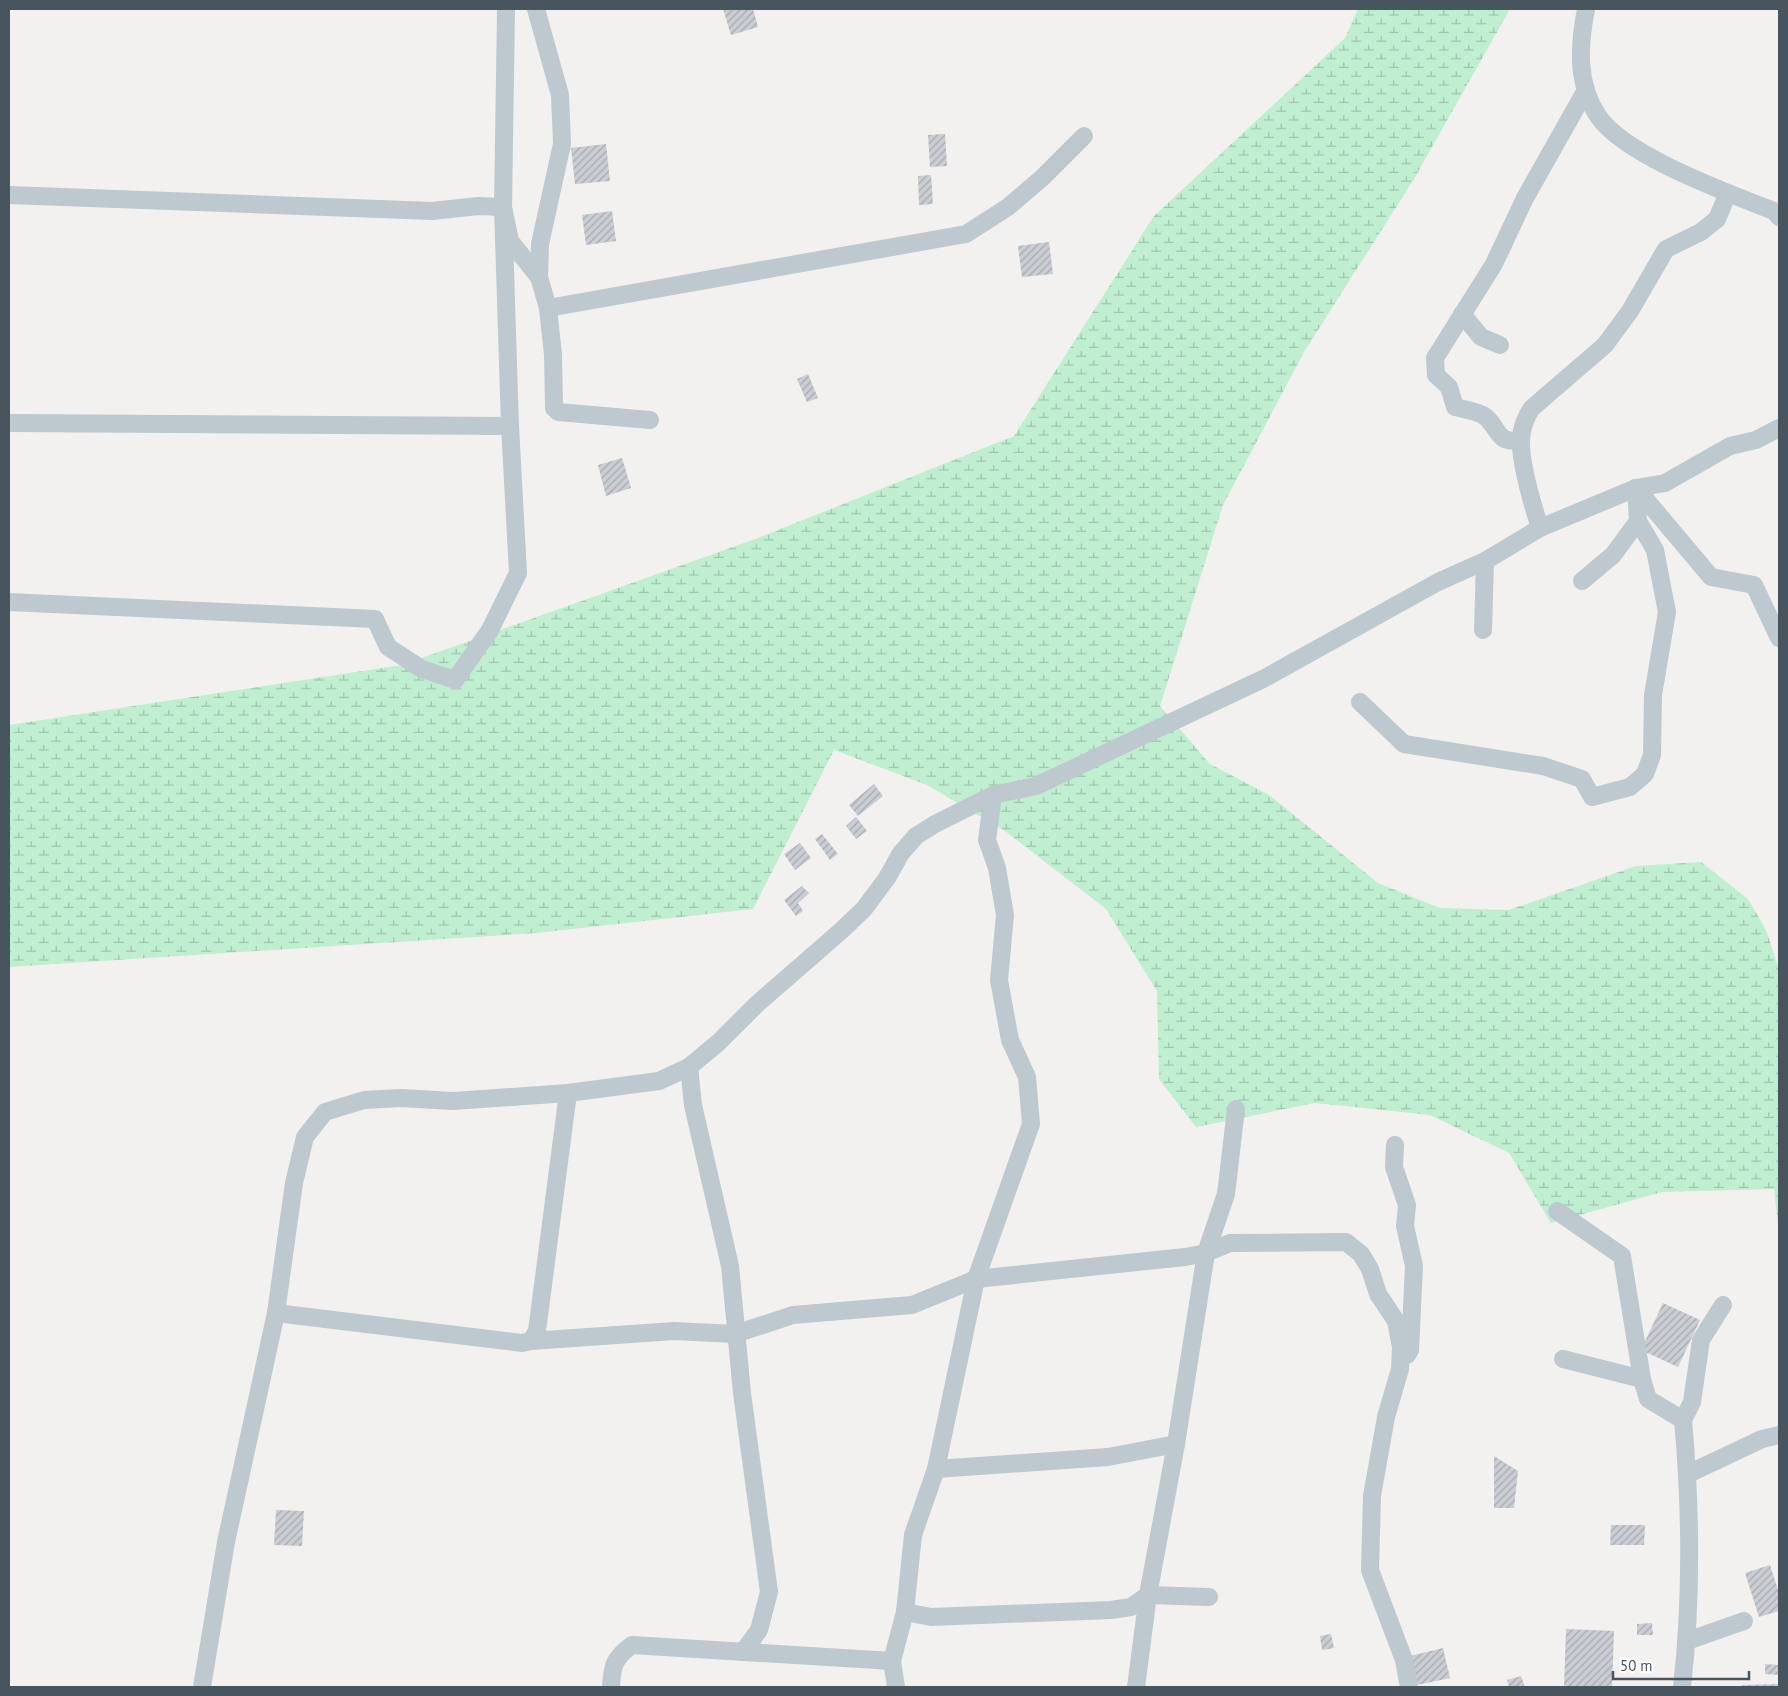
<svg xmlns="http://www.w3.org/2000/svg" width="1788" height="1696" font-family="'PT Sans',sans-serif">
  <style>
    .wetland { fill: url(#wetland-marsh) }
    .building { fill: url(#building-hatch) }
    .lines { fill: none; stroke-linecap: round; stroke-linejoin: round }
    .street { stroke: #bec8cf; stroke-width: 18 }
  </style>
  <defs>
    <pattern id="wetland-marsh" width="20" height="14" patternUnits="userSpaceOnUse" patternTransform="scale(1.25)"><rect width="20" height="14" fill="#bfefd0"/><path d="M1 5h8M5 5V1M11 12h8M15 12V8" fill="none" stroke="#9dc4ac"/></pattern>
    <pattern id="building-hatch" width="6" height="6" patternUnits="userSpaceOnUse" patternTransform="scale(1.25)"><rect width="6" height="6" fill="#cacdd3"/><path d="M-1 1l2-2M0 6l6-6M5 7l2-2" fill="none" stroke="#a6a9ae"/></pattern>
  </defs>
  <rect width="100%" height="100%" fill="#f3f0f0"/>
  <polygon class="wetland" points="1358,9 1510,9 1414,179 1304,352 1223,505 1160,706 1210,764 1269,795 1378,883 1440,908 1509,910 1636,866 1701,862 1748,899 1766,930 1779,969 1779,1235 1774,1189 1662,1192 1551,1223 1509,1153 1430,1115 1315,1103 1196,1127 1159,1079 1157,991 1106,909 1005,831 927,785 834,750 753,909 536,933 9,967 9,725 402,665 758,538 1014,436 1154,216 1345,38"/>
  <g class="building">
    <polygon points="723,9 753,9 758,27 731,35"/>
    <polygon points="945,134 947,166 930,167 928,135"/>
    <polygon points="606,144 610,181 575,184 571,148"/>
    <polygon points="931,175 933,204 919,205 918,176"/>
    <polygon points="612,211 616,241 586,245 582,215"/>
    <polygon points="1049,242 1053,274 1022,277 1018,246"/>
    <polygon points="808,374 818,398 807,402 797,379"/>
    <polygon points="622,458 631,488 606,496 598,465"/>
    <polygon points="874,784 883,796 858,816 849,805"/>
    <polygon points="856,817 867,831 856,839 846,826"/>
    <polygon points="822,834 838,854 830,860 815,839"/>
    <polygon points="800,843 811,858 795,870 784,854"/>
    <polygon points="802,886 809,893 798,903 803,911 796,916 784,900"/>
    <polygon points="1663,1303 1700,1320 1678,1367 1641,1350"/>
    <polygon points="1494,1456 1518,1471 1514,1508 1494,1508"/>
    <polygon points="276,1510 304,1511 302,1546 274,1545"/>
    <polygon points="1611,1525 1645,1525 1644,1545 1610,1545"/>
    <polygon points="1770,1565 1779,1593 1779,1611 1759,1617 1745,1573"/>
    <polygon points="1652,1623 1653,1635 1637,1635 1637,1624"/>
    <polygon points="1566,1629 1614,1631 1612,1687 1564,1687"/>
    <polygon points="1331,1634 1334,1648 1322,1650 1320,1636"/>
    <polygon points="1443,1648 1450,1678 1407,1687 1398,1659"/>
    <polygon points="1765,1664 1779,1665 1779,1675 1765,1674"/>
    <polygon points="1521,1676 1525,1687 1509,1687 1507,1680"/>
    <polygon points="1779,1684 1779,1687 1742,1687 1742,1685"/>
  </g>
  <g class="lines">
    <g class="street">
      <polyline points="536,9 560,95 562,144 540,244 539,277 548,308 553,355 554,408 558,412 650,420"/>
      <path d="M1586,9c-7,36 -10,74 12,107 27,40 130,77 176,95l5,6"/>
      <polyline points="9,195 432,211 478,206 503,207 510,241 539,277"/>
      <polyline points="548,308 966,234 1008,207 1042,178 1084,136"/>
      <polyline points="1462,314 1481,337 1500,345"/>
      <polyline points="9,423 510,426"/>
      <path d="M1521,440c-26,5 -22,-15 -38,-25 -8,-4 -20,-6 -28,-8l-6,-20 -13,-12 -1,-17 59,-94 31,-66 61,-108"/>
      <polyline points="1636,488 1711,577 1754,585 1779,638"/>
      <path d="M1540,528c-7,-22 -20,-65 -19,-88 0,-11 5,-24 11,-32l73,-63 25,-34 36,-62 35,-17 16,-13 11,-26"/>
      <polyline points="1582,581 1613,555 1638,521"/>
      <polyline points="9,602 375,619 388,647 422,669 455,680 490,630 518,573 510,426 503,207 506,9"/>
      <polyline points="1483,630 1485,561"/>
      <polyline points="1360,702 1404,744 1543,766 1582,779 1592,797 1630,787 1645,774 1652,755 1653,695 1667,612 1655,550 1638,521 1636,488"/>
      <polyline points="689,1067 693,1105 730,1266 742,1393 769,1592 759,1630 743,1652"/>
      <polyline points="1395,1145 1394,1167 1407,1205 1405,1226 1414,1266 1410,1350 1407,1355"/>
      <polyline points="1557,1211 1622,1256 1642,1379"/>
      <polyline points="276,1313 522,1343 531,1341 537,1331 568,1093"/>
      <polyline points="531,1341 674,1331 735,1334 793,1315 912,1305 976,1279 1185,1257 1206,1253 1230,1243 1346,1242 1361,1254 1370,1269 1378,1294 1396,1321 1401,1347 1400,1369 1386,1417 1372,1496 1370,1570 1404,1660 1409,1687"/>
      <path d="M1563,1359l79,20 6,20 35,21c8,89 9,178 -1,267"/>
      <polyline points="1683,1420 1692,1402 1701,1340 1723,1305"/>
      <polyline points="936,1469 1108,1457 1176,1444"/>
      <polyline points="1688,1474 1762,1439 1779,1435"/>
      <polyline points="905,1612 931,1617 1111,1610 1131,1607 1148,1595 1209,1597"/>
      <polyline points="1687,1641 1744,1621"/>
      <polyline points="202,1687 226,1542 276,1313 294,1183 305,1137 325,1112 364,1100 401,1098 453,1101 568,1093 659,1081 689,1067 719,1042 757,1004 842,930 864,909 887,878 901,853 916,836 935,824 993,795 1036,786 1263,679 1438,582 1485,561 1540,528 1636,488 1665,483 1730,446 1756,440 1779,428"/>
      <path d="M611,1687c1,-21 3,-29 21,-42l260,16"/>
      <polyline points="896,1687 892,1661 905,1612 913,1535 936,1469 976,1279 1031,1124 1027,1077 1010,1040 999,980 1005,915 997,868 987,840 993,795"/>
      <polyline points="1136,1687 1148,1595 1176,1444 1206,1253 1226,1194 1236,1109"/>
    </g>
  </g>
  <rect width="1788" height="1696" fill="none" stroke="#48545e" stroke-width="20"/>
  <path d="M1613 1671v8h136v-8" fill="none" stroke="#48545e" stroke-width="2.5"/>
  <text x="1620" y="1671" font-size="15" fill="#48545e" stroke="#ffffff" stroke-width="4" paint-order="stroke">50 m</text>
</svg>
